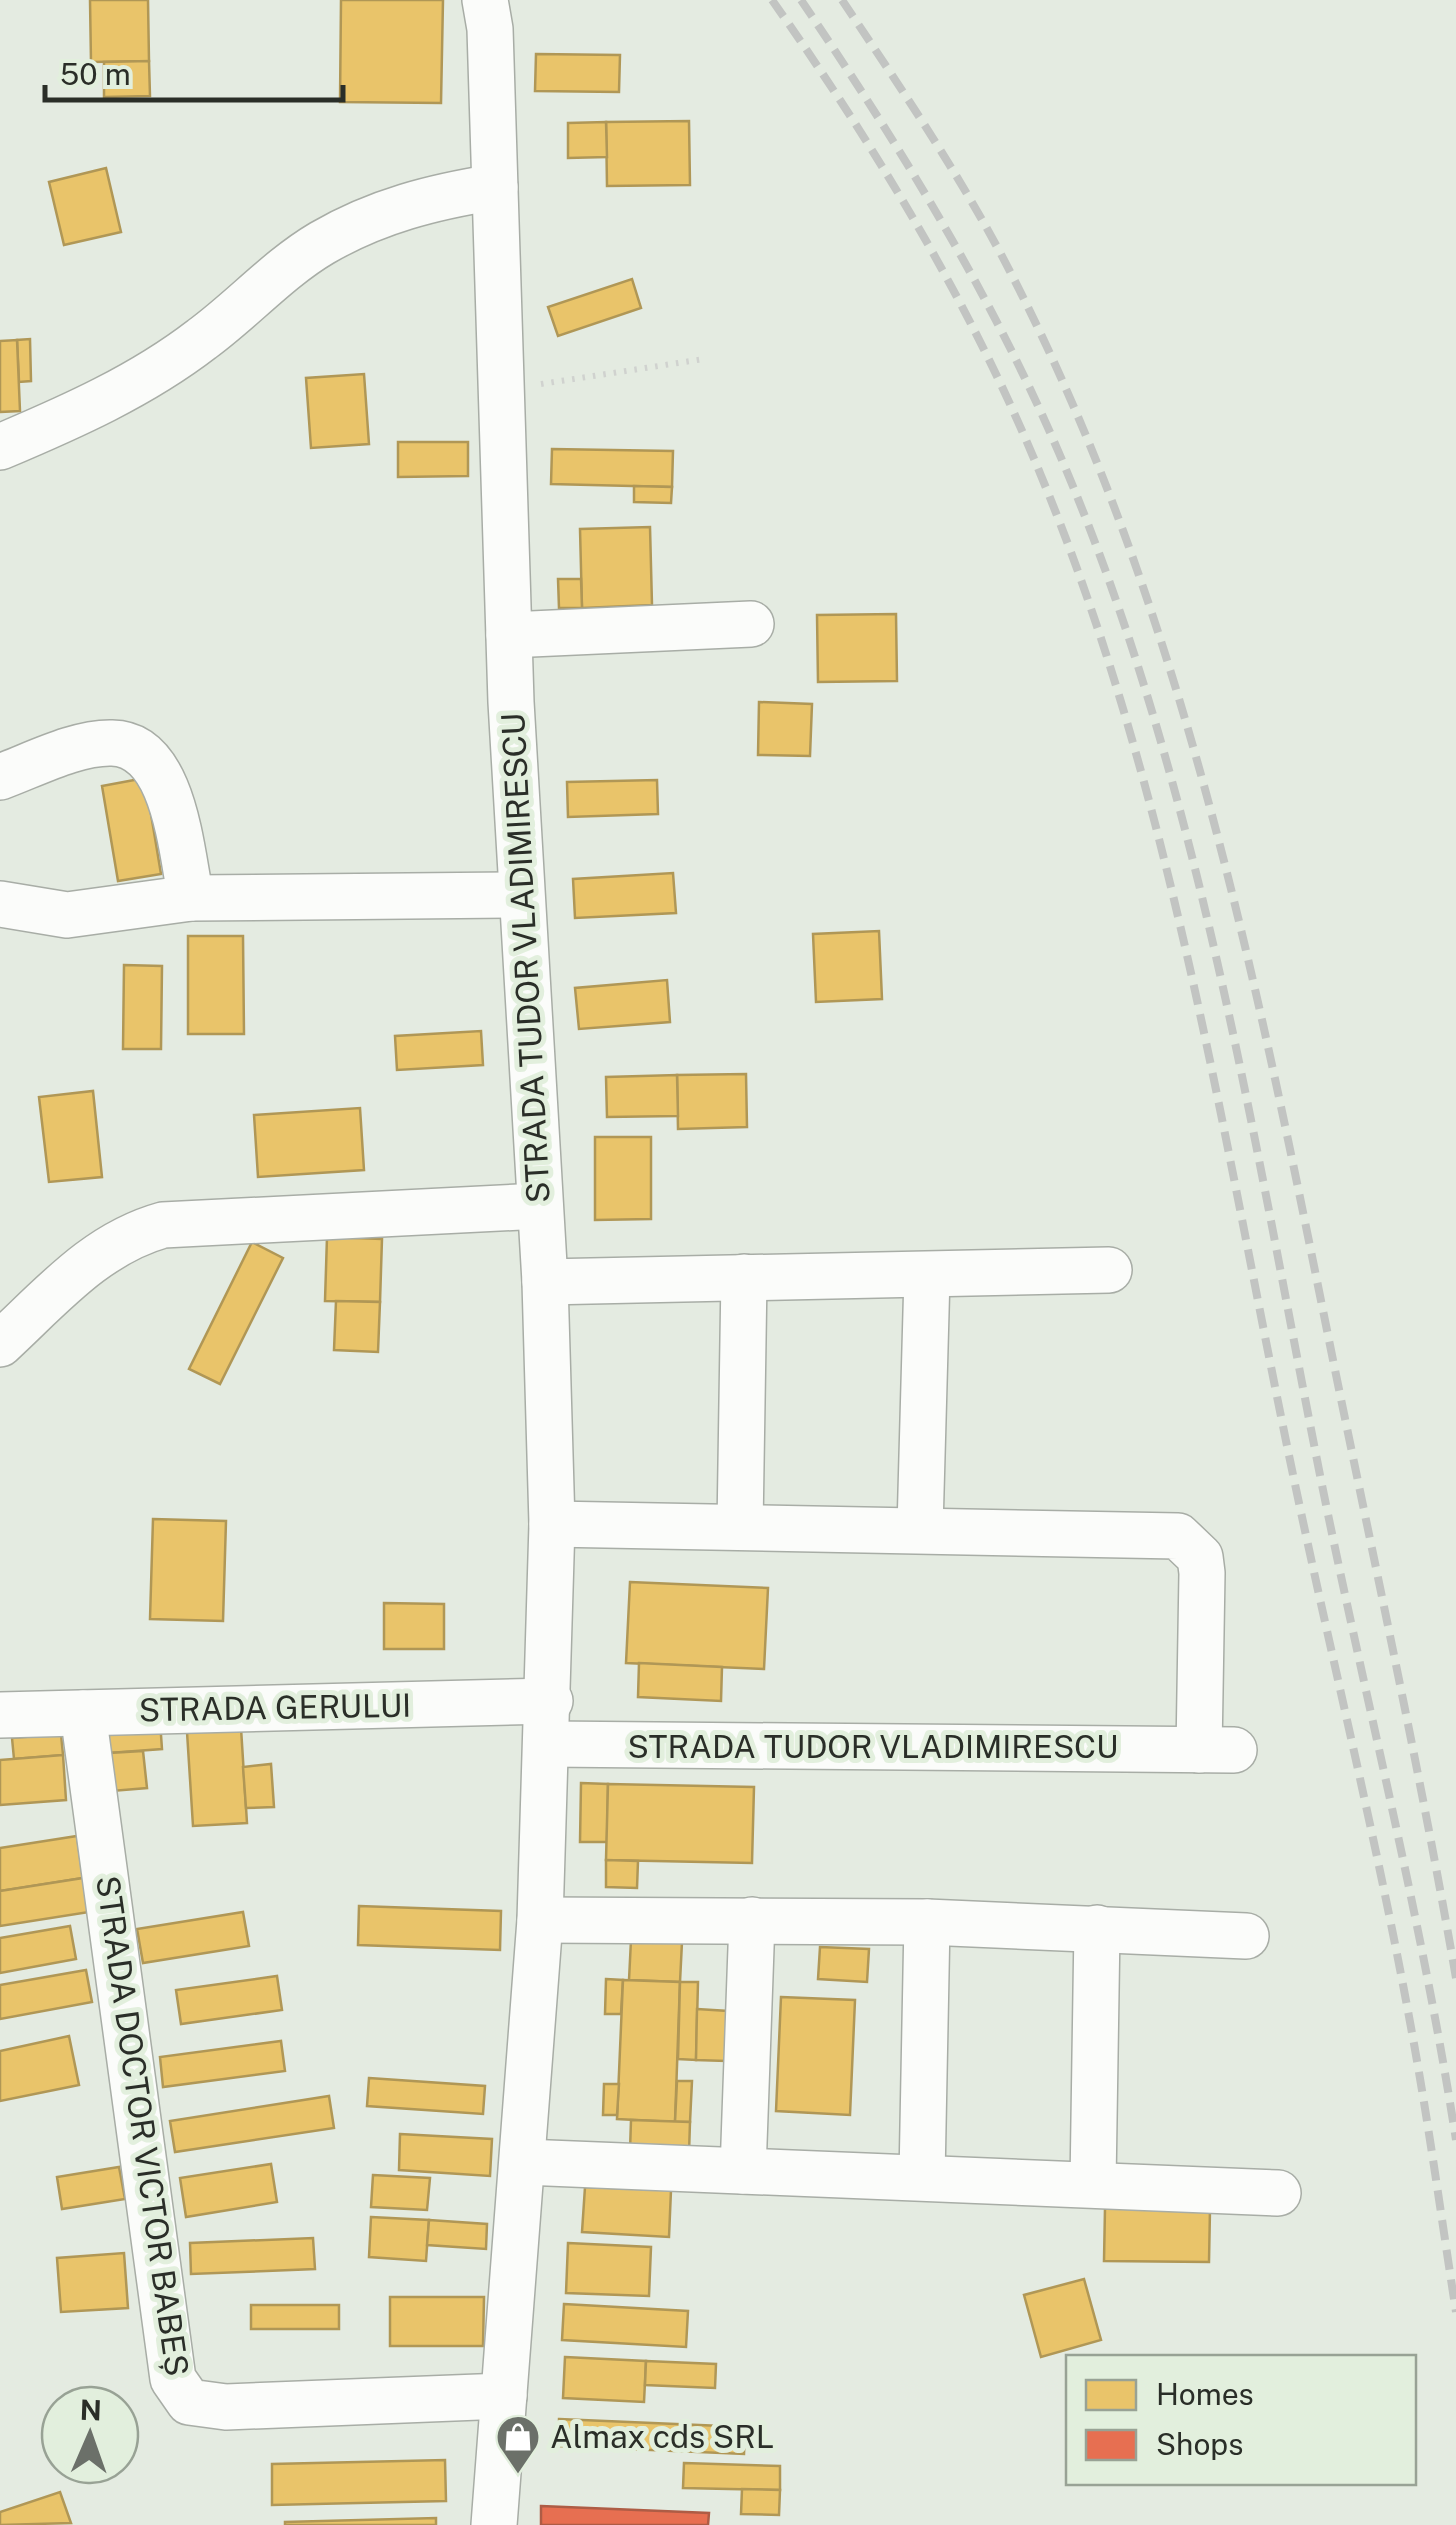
<svg xmlns="http://www.w3.org/2000/svg" width="1456" height="2525" font-family="'Public Sans',sans-serif">
  <style>
    .homes { fill: #e9c46a; stroke: #b09756; stroke-width: 2.5 }
    .shops { fill: #e76f51; stroke: #ae5c45; stroke-width: 2.5 }
    .lines { fill: none; stroke-linecap: round; stroke-linejoin: round }
    .minor-casing { stroke: #a8ada6; stroke-width: 48 }
    .path { stroke: #d0d2cf; stroke-width: 6; stroke-dasharray: 2.5 8; stroke-linecap: butt }
    .minor { stroke: #fbfcfa; stroke-width: 45 }
    .rail { stroke: #c2c4c2; stroke-width: 8; stroke-dasharray: 20 10; stroke-linecap: butt }
    .labels { text-anchor: middle; stroke-width: 10; stroke-linejoin: round; paint-order: stroke }
    .street-label { font-size: 32px; fill: #2a2e28; stroke: #e2efdd }
    .poi-label { font-size: 32px; fill: #2a2e28; stroke: #e2efdd; text-anchor: start }
  </style>
  <rect width="100%" height="100%" fill="#e4ebe1"/>
  <g class="homes">
    <polygon points="90,0 148,0 149,61 91,62"/>
    <polygon points="341,0 443,0 441,103 340,102"/>
    <polygon points="536,54 620,55 619,92 535,91"/>
    <polygon points="149,61 150,96 104,97 104,62"/>
    <polygon points="689,121 690,185 607,186 606,122"/>
    <polygon points="606,122 607,157 568,158 568,123"/>
    <polygon points="106,168 121,232 64,245 49,182"/>
    <polygon points="632,279 641,308 558,336 548,307"/>
    <polygon points="30,339 31,381 19,382 17,340"/>
    <polygon points="17,340 20,411 0,412 0,341"/>
    <polygon points="364,374 369,444 311,448 306,378"/>
    <polygon points="398,442 468,442 468,476 398,477"/>
    <polygon points="552,449 673,451 672,487 551,484"/>
    <polygon points="634,486 672,487 671,503 634,502"/>
    <polygon points="650,527 652,605 582,608 580,529"/>
    <polygon points="558,579 581,579 582,608 559,608"/>
    <polygon points="896,614 897,681 818,682 817,615"/>
    <polygon points="759,702 812,704 810,756 758,755"/>
    <polygon points="145,778 161,874 118,881 102,786"/>
    <polygon points="657,780 658,814 568,817 567,782"/>
    <polygon points="673,873 676,913 575,918 573,879"/>
    <polygon points="879,931 882,999 816,1002 813,934"/>
    <polygon points="188,936 243,936 244,1034 188,1034"/>
    <polygon points="124,965 162,966 161,1049 123,1049"/>
    <polygon points="667,980 670,1022 579,1029 575,988"/>
    <polygon points="481,1031 483,1065 397,1070 395,1036"/>
    <polygon points="746,1074 747,1127 678,1129 677,1075"/>
    <polygon points="677,1075 678,1116 607,1117 606,1077"/>
    <polygon points="93,1091 102,1177 49,1182 39,1097"/>
    <polygon points="360,1108 364,1170 258,1177 254,1115"/>
    <polygon points="595,1137 651,1137 651,1219 595,1220"/>
    <polygon points="327,1237 382,1239 380,1302 325,1301"/>
    <polygon points="252,1242 283,1258 220,1384 189,1369"/>
    <polygon points="336,1301 380,1302 378,1352 334,1350"/>
    <polygon points="153,1519 226,1521 223,1621 150,1619"/>
    <polygon points="630,1582 768,1588 764,1669 626,1663"/>
    <polygon points="384,1603 444,1604 444,1649 384,1649"/>
    <polygon points="639,1663 722,1667 721,1701 638,1697"/>
    <polygon points="160,1721 162,1749 109,1753 107,1726"/>
    <polygon points="241,1728 247,1823 193,1826 187,1732"/>
    <polygon points="61,1734 63,1755 14,1759 12,1738"/>
    <polygon points="143,1751 147,1788 112,1791 109,1753"/>
    <polygon points="63,1755 66,1800 0,1805 0,1760"/>
    <polygon points="271,1764 274,1807 246,1808 243,1767"/>
    <polygon points="581,1783 608,1784 607,1842 580,1842"/>
    <polygon points="608,1784 754,1787 752,1863 606,1860"/>
    <polygon points="77,1836 83,1878 0,1891 0,1848"/>
    <polygon points="606,1860 638,1861 637,1888 606,1887"/>
    <polygon points="83,1878 89,1912 0,1926 0,1891"/>
    <polygon points="359,1906 501,1911 500,1950 358,1945"/>
    <polygon points="243,1912 249,1946 143,1963 137,1929"/>
    <polygon points="70,1926 76,1959 0,1973 0,1938"/>
    <polygon points="631,1940 682,1942 680,1982 629,1980"/>
    <polygon points="820,1947 869,1949 867,1982 818,1979"/>
    <polygon points="86,1970 92,2002 0,2019 0,1985"/>
    <polygon points="277,1976 282,2010 181,2024 176,1990"/>
    <polygon points="606,1979 623,1980 621,2014 605,2014"/>
    <polygon points="623,1980 680,1982 675,2122 617,2119"/>
    <polygon points="680,1982 698,1982 696,2060 678,2059"/>
    <polygon points="781,1997 855,2000 850,2115 776,2111"/>
    <polygon points="697,2009 728,2011 726,2061 696,2060"/>
    <polygon points="69,2036 79,2085 0,2101 0,2051"/>
    <polygon points="281,2041 285,2071 163,2087 160,2057"/>
    <polygon points="369,2078 485,2086 483,2114 367,2106"/>
    <polygon points="677,2081 692,2081 690,2122 675,2122"/>
    <polygon points="604,2084 619,2084 617,2115 603,2115"/>
    <polygon points="329,2096 334,2128 175,2152 170,2121"/>
    <polygon points="631,2120 690,2122 689,2153 630,2151"/>
    <polygon points="400,2134 492,2139 490,2176 399,2170"/>
    <polygon points="271,2164 277,2202 186,2217 180,2178"/>
    <polygon points="119,2167 125,2199 62,2209 57,2177"/>
    <polygon points="373,2175 430,2178 427,2210 371,2207"/>
    <polygon points="585,2187 671,2190 669,2237 582,2232"/>
    <polygon points="1105,2208 1210,2209 1209,2262 1104,2261"/>
    <polygon points="371,2217 429,2220 426,2261 369,2257"/>
    <polygon points="429,2220 487,2224 486,2249 427,2245"/>
    <polygon points="313,2238 315,2269 191,2274 190,2243"/>
    <polygon points="568,2243 651,2247 649,2296 566,2293"/>
    <polygon points="124,2253 128,2308 61,2312 57,2258"/>
    <polygon points="1084,2279 1101,2340 1041,2357 1024,2295"/>
    <polygon points="390,2297 484,2297 483,2346 390,2346"/>
    <polygon points="564,2304 688,2311 686,2347 562,2340"/>
    <rect x="251" y="2305" width="88" height="24"/>
    <polygon points="565,2357 646,2361 644,2402 563,2398"/>
    <polygon points="646,2361 716,2364 715,2388 645,2385"/>
    <polygon points="559,2419 745,2427 744,2454 558,2446"/>
    <polygon points="445,2460 446,2501 272,2505 272,2464"/>
    <polygon points="684,2463 780,2466 780,2490 683,2488"/>
    <polygon points="742,2489 780,2490 779,2515 741,2514"/>
    <polygon points="60,2492 71,2523 0,2525 0,2512"/>
    <polygon points="436,2518 436,2525 285,2525 285,2522"/>
  </g>
  <polygon class="shops" points="541,2506 709,2513 708,2525 541,2525"/>
  <g class="lines">
    <defs>
      <g id="minor">
        <polyline points="485,0 490,29 511,702 545,1282 552,1524 540,1920 494,2525"/>
        <path d="M0,447c71,-30 141,-61 202,-108 41,-30 76,-70 120,-96 55,-32 111,-46 173,-56"/>
        <polyline points="509,635 751,624"/>
        <path d="M0,777c33,-12 76,-35 112,-34 63,1 69,109 79,155"/>
        <polyline points="0,904 67,915 191,898 521,895"/>
        <polyline points="545,1282 1109,1270"/>
        <path d="M0,1344c51,-47 95,-100 163,-119l377,-19"/>
        <polyline points="552,1524 1178,1536 1200,1557 1202,1573 1199,1750"/>
        <polyline points="740,1527 744,1277"/>
        <polyline points="920,1528 927,1276"/>
        <polyline points="83,1713 173,2379 189,2402 226,2407 504,2396"/>
        <polyline points="0,1715 550,1701"/>
        <polyline points="548,1744 1234,1750"/>
        <polyline points="540,1920 927,1922 1246,1936"/>
        <polyline points="524,2162 1278,2193"/>
        <polyline points="743,2171 752,1920"/>
        <polyline points="922,2177 927,1922"/>
        <polyline points="1093,2184 1097,1928"/>
      </g>
    </defs>
    <use href="#minor" class="minor-casing"/>
    <polyline class="path" points="541,384 704,359"/>
    <use href="#minor" class="minor"/>
    <g class="rail">
      <path d="M772,0c105,149 201,308 270,478 126,306 177,636 243,958 40,196 89,390 125,586 18,96 31,194 46,290"/>
      <path d="M801,0c98,145 189,292 258,453 140,326 194,686 263,1032 44,218 100,435 134,655"/>
      <path d="M842,0c56,84 114,169 161,258 180,343 254,726 330,1102 42,206 87,411 123,618"/>
    </g>
  </g>
  <defs>
    <symbol id="shop-pin" viewBox="-11 -11 22 30"><path d="M0 17L-7.5 6A9.5 9.5 0 1 1 7.5 6Z" fill="#6b7069" stroke="#e2efdd"/><path d="M-5-2.5h2.3a2.7 3.5 0 0 1 5.4 0H5L5.5 6h-11ZM-1.5-2.5h3a1.5 2.3 0 0 0-3 0Z" fill="#fff"/></symbol>
  </defs>
  <g fill-rule="evenodd">
    <use href="#shop-pin" x="493" y="2412" width="50" height="68"/>
  </g>
  <g class="labels">
    <g class="street-label">
      <text transform="translate(526 958) rotate(-93)" y="11">STRADA TUDOR VLADIMIRESCU</text>
      <text transform="translate(275 1708) rotate(-1)" y="11">STRADA GERULUI</text>
      <text x="873" y="1758">STRADA TUDOR VLADIMIRESCU</text>
      <text transform="translate(142 2126) rotate(82)" y="11">STRADA DOCTOR VICTOR BABEȘ</text>
    </g>
    <g class="poi-label">
      <text x="550" y="2448">Almax cds SRL</text>
    </g>
  </g>
  <rect x="1066" y="2355" width="350" height="130" fill="#e2efdd" stroke="#98a295" stroke-width="2.5"/>
  <rect x="1086" y="2380" width="50" height="30" fill="#e9c46a" stroke="#98a295" stroke-width="2.5"/>
  <text x="1156" y="2405" font-size="30" fill="#2a2e28">Homes</text>
  <rect x="1086" y="2430" width="50" height="30" fill="#e76f51" stroke="#98a295" stroke-width="2.5"/>
  <text x="1156" y="2455" font-size="30" fill="#2a2e28">Shops</text>
  <g transform="translate(90 2435) rotate(2)"><circle r="48" fill="#e2efdd" stroke="#98a295" stroke-width="2.5"/>
  <path d="M0-8L18 38L0 25L-18 38Z" fill="#6b7069"/>
  <text y="-15" font-size="28" font-weight="bold" text-anchor="middle" fill="#2a2e28">N</text>
  </g>
  <path d="M45 85v15h298v-15" fill="none" stroke="#2a2e28" stroke-width="5"/>
  <text x="60" y="85" font-size="30" fill="#2a2e28" stroke="#e2efdd" stroke-width="8" paint-order="stroke">50 m</text>
</svg>
